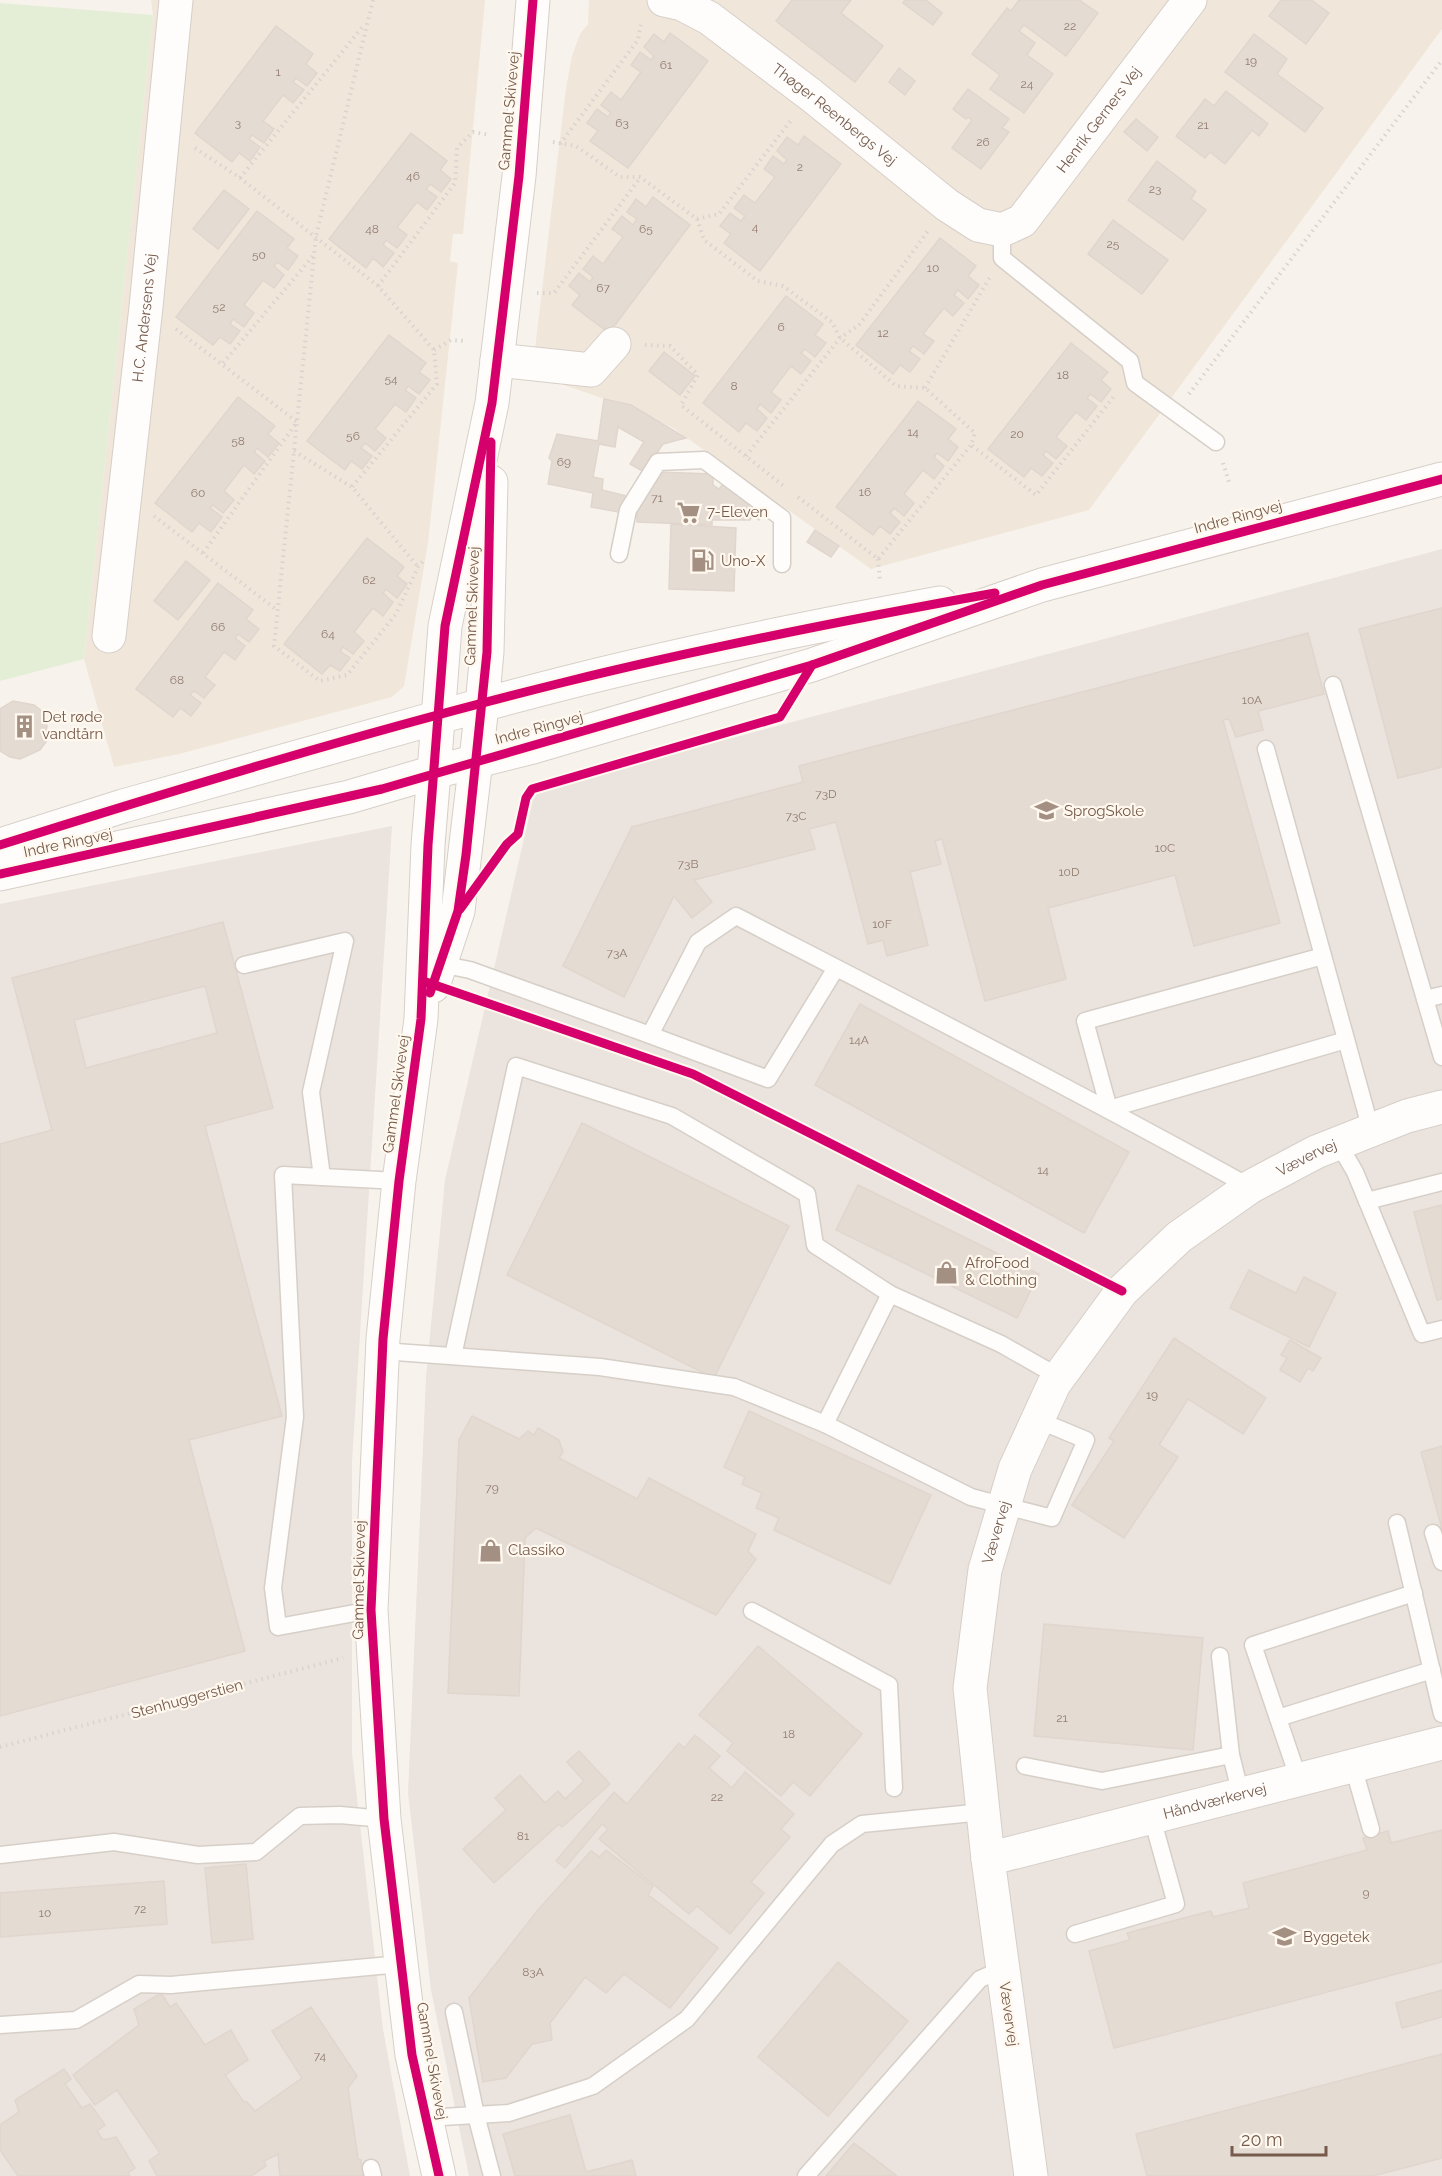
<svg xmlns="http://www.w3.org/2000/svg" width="1442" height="2176" font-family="Raleway,sans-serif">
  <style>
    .residential { fill: #f0e6da }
    .industrial { fill: #ebe3dd }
    .green { fill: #e4eed7 }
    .building { fill: #e4dbd3; stroke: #e0d6ce; stroke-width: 1.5; fill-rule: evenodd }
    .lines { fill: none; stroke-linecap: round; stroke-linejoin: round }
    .service-casing { stroke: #d6cfc8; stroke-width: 19 }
    .minor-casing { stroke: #d6cfc8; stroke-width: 35 }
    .tertiary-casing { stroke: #d6cfc8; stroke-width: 35 }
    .secondary-casing { stroke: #d7cfc8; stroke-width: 35 }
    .path { stroke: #dad3cf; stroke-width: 4; stroke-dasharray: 1.5 4.5; stroke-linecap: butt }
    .service { stroke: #fefdfc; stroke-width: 16 }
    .minor { stroke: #fefdfc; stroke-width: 33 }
    .tertiary { stroke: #fefdfc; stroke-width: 33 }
    .secondary { stroke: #fefdfc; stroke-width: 33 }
    .cycleway-casing { stroke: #fff8ee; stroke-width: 13 }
    .cycleway { stroke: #d6006c; stroke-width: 9 }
    .labels { text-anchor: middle; stroke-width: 4.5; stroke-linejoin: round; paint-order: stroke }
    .number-label { font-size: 12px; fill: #937c6f }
    .street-label { font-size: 15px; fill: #765a4b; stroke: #fff8ee }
    .poi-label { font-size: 15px; fill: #765a4b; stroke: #fff8ee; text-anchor: start }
  </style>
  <rect width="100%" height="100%" fill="#f7f3ec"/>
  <g class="residential">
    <polygon points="151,0 485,0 463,234 453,234 450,261 458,263 428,543 404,686 392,697 179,754 114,767 84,659 153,15"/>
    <polygon points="589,0 1442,0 1442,29 1089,510 871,569 673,428 634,409 532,374 566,88 572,56 580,34 588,24"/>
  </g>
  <g class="industrial">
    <polygon points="1442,549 1442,2176 469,2176 431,1990 408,1793 426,1377 445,1180 533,800 539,791 548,787"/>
    <polygon points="392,826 352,1462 352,1753 383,2029 410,2176 0,2176 0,904"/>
  </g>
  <polygon class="green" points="0,3 153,15 84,659 0,681"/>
  <g class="building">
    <polygon points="792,0 851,0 841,13 883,46 855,82 776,21"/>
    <polygon points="905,0 926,0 942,13 933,25 903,3"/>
    <polygon points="1019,0 1079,0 1098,13 1066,56 1024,25 1019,31 1035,43 1027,55 1053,74 1024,113 990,89 1000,75 972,54 1007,8 1011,11"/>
    <polygon points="1281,0 1311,0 1329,13 1306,44 1269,16"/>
    <polygon points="276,26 313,54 306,64 317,73 307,86 296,78 293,82 304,90 293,103 283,95 263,121 274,129 264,143 252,135 249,139 260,147 250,161 239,153 232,162 195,133"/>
    <polygon points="670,33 708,61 628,168 590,141 598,131 587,123 597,109 608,117 611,113 601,105 611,92 621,100 641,72 631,65 640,52 651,60 654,56 644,47 654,34 664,42"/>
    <polygon points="1254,34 1287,59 1277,74 1323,108 1305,132 1225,72"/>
    <polygon points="899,68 915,81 905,95 889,82"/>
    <polygon points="968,89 1009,119 1002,128 1009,132 981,169 952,148 972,120 968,117 966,119 953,109"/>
    <polygon points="1226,91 1268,124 1259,136 1252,130 1225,164 1210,152 1205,158 1176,136 1205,99 1214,106"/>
    <polygon points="1136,119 1158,137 1147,151 1124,132"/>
    <polygon points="411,133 447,161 440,170 451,179 441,192 430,184 426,189 437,197 427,210 417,202 397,227 407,235 397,248 386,240 383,245 394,253 383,267 373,258 366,268 329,239"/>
    <polygon points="804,136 841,164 760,271 724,243 731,234 720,226 730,213 741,221 745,216 734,208 744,195 755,203 775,177 764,169 773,156 784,164 787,160 777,151 787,137 798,145"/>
    <polygon points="1157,161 1196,191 1191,199 1206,210 1183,240 1128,200"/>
    <polygon points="224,190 249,209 218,249 193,229"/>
    <polygon points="653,197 690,225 609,333 572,305 580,295 569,286 579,273 590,282 593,277 583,269 593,256 603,264 623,237 612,229 622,216 633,225 637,219 627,212 636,199 646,207"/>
    <polygon points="257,211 294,239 287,248 298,256 288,270 277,262 274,266 284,275 274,288 263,280 244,305 254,313 244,327 233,319 230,324 240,331 230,344 220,337 213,345 176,317"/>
    <polygon points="1113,220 1168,260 1142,294 1088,254"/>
    <polygon points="940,238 976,266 968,276 979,285 968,299 958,290 954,295 964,303 953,316 944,308 923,334 934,341 924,354 913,346 909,351 920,359 910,372 900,365 893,374 856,345"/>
    <polygon points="786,296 823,324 815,335 826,343 815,357 805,349 801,353 811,361 801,374 791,366 771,392 781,400 771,413 760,404 757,409 767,418 757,431 746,423 739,432 703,403"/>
    <polygon points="389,335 426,363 419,372 430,380 419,394 408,386 405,390 416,398 406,412 395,404 375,429 386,438 375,451 365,443 361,448 372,456 362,469 351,461 345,470 307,441"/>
    <polygon points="1071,343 1108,372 1101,380 1111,389 1101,402 1090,394 1087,398 1097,406 1086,420 1076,412 1056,437 1067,446 1056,459 1046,451 1043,455 1053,463 1042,476 1031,468 1024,477 988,449"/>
    <polygon points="664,352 695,376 680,395 649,371"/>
    <polygon points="238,397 275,426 268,434 279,443 268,457 257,448 254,452 265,461 254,474 244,465 224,491 234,500 223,513 213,505 210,508 222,517 211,532 199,523 192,532 155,503"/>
    <polygon points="604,399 631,405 686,438 663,444 644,472 630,464 644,442 618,427 615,447 599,444 593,477 603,479 602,490 627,496 618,512 591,507 593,493 548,484 552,461 549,458 557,434 598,441"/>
    <polygon points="918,401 956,429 948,439 958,447 948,461 937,453 934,457 944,466 934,479 923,470 904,494 914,503 904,516 894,508 890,513 900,522 890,534 880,526 873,535 836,507"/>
    <polygon points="657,472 713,474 713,485 719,489 732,472 773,501 759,520 753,515 750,520 712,520 712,525 637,522 637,503"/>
    <polygon points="671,524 736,528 734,591 669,589"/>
    <polygon points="815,530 839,546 831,557 807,542"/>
    <polygon points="367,538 404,567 397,576 407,584 397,598 386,589 383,593 393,602 383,616 373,608 354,632 364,641 353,654 343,647 340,651 350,658 340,671 330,665 322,674 284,644"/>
    <polygon points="186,561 210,580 178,620 154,601"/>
    <polygon points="218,583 253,610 246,619 259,629 249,642 238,634 235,638 245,646 235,660 224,652 205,677 215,685 204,698 194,691 190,695 201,703 191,716 180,708 173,717 136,689"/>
    <polygon points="1442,608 1442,767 1398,778 1359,629"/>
    <polygon points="1308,633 1324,694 1258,711 1263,730 1236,737 1229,719 1223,720 1280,923 1194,946 1175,875 1048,908 1066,979 985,1001 942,839 935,841 941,864 910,872 928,945 887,956 883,940 868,944 836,822 809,829 815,849 694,880 712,902 692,918 674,896 624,997 563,966 632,827 803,782 799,766"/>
    <polygon points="13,701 34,705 42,711 47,721 46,742 40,750 20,759 10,757 0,751 0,709"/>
    <path d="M223,922l50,186 -68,18 77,290 -93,24 56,211 -245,65v-572l52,-14 -40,-152zM205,986l12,47 -131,35 -12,-48z"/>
    <polygon points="860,1004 1129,1152 1084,1233 815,1085"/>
    <polygon points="582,1123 789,1226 714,1378 507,1275"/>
    <polygon points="858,1185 1039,1274 1017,1318 836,1230"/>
    <polygon points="1442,1205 1442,1299 1437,1300 1414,1212"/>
    <polygon points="1249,1270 1296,1293 1304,1277 1336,1293 1309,1347 1230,1308"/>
    <polygon points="1174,1338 1266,1398 1243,1434 1188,1399 1159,1445 1178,1457 1124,1538 1072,1505 1114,1441 1109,1438"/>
    <polygon points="1290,1340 1321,1358 1313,1371 1308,1368 1300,1382 1280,1370 1287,1358 1281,1355"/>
    <polygon points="749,1411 931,1495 890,1584 774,1530 779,1518 756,1508 762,1493 742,1484 745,1477 724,1467"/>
    <polygon points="472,1416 519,1439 528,1431 534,1435 538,1428 559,1440 563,1452 559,1458 637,1499 649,1478 756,1534 748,1551 756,1559 716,1615 536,1528 525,1538 519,1696 448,1693 459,1440"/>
    <polygon points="1442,1446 1442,1529 1421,1452"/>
    <polygon points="1044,1624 1203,1638 1193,1750 1034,1736"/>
    <polygon points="758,1646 862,1734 810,1796 793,1782 781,1796 727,1751 733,1743 699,1715"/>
    <polygon points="695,1735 720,1756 709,1768 732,1788 745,1772 794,1814 781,1829 790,1837 751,1882 764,1893 730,1934 697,1906 689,1914 599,1839 608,1829 602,1824 565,1868 556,1861 614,1792 627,1804 679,1743 684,1748"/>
    <polygon points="579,1751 610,1784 562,1827 559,1824 494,1883 463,1849 506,1810 495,1798 520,1775 545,1803 558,1791 565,1799 584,1781 567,1762"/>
    <polygon points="1442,1830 1442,1962 1114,2048 1089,1951 1130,1940 1127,1933 1211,1911 1213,1917 1249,1908 1243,1883 1367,1850 1363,1838 1388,1831 1391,1843"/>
    <polygon points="606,1850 653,1886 648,1895 718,1948 670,2008 624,1974 606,1993 585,1977 550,2023 552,2040 532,2044 506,2078 483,2082 469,1998 538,1910 591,1851 600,1857"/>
    <polygon points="246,1864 253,1939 212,1943 205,1868"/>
    <polygon points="164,1881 167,1924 0,1937 0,1893"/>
    <polygon points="838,1962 908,2021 828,2116 758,2057"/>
    <polygon points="1442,1990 1442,2017 1402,2028 1396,2003"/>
    <polygon points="161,1993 170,2007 176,2003 205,2045 231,2030 248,2060 225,2075 243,2101 247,2102 255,2111 302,2078 272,2031 311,2007 357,2076 348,2088 358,2159 361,2160 363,2176 280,2176 278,2154 264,2161 266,2166 251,2176 157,2176 149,2161 160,2153 117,2090 95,2105 73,2075 139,2025 134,2009"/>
    <polygon points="1442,2054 1442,2158 1373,2176 1147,2176 1136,2134"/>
    <polygon points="64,2069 71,2079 65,2084 82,2108 90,2104 105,2125 97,2131 103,2140 116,2137 135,2168 128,2173 130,2176 18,2176 0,2150 0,2125 19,2112 15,2100"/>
    <polygon points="570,2115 586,2172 632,2160 636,2176 515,2176 503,2134"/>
    <polygon points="854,2143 897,2176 826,2176"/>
  </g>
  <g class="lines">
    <defs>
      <g id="service">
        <polyline points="1002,230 1002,258 1130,361 1135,383 1216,442"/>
        <polyline points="619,554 628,510 658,462 704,460 782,518 782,564"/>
        <polyline points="1333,685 1442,1057"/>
        <polyline points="1266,749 1371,1130"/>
        <polyline points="1323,956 1085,1021 1109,1109 1346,1040"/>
        <polyline points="435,963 470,970 650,1035"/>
        <polyline points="244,965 345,941 311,1092 322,1177 283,1175 295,1417 273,1588 278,1627 371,1610"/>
        <path d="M836,968l-68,111 -118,-44 48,-93 38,-26c172,89 344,177 514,271"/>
        <polyline points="1425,999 1442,995"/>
        <polyline points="1338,1143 1355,1172 1422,1334 1442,1329"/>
        <polyline points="322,1177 399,1181"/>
        <polyline points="1367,1201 1442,1182"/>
        <polyline points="382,1351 600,1367 734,1387 825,1424"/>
        <polyline points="453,1356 516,1066 672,1116 807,1194 815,1245 890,1294"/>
        <polyline points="1038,1420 1086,1440 1052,1518 971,1497 825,1424 890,1294 1001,1344 1059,1377"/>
        <polyline points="1397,1523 1442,1714"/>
        <polyline points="1433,1533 1442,1562"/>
        <polyline points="752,1611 889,1685 894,1788"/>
        <polyline points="1220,1656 1231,1755 1241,1795"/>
        <polyline points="1278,1718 1432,1670"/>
        <polyline points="1025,1766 1102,1781 1231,1755"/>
        <polyline points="1353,1766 1371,1829"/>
        <polyline points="1299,1780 1253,1645 1414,1593"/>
        <polyline points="0,1855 114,1842 198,1855 256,1852 300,1816 340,1815 384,1819"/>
        <polyline points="1075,1934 1176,1904 1152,1818"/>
        <polyline points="454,2012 476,2115 492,2176"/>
        <polyline points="0,2025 76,2020 139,1984 171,1985 401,1964"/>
        <polyline points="426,2118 509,2113 593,2086 687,2019 832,1844 862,1824 983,1812"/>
        <polyline points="371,2168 373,2176"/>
        <polyline points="806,2176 980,1979 1003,1969"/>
      </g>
      <g id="minor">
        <path id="s1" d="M664,0l18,4 27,14 102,77 136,110 31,20 24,5 20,-9 168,-221"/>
        <polyline points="497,360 591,370 614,344"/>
        <path id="s2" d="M109,636l37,-329 30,-307"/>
        <polyline points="434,772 428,845 421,1019 399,1181 383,1339 371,1610 384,1819 412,2055 439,2176"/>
        <polyline points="433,986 458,911 476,760"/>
        <path id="s3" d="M988,1859l454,-116"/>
        <path id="s4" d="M1031,2176l-43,-317 -18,-171 15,-118 30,-101 39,-85 68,-93 57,-54 71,-50 66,-35 91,-36 35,-9"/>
      </g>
      <g id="tertiary">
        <polyline points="0,845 123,806 482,705 476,760"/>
        <polyline points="0,874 349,797 434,772"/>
      </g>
      <g id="secondary">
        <polyline points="533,0 519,176 492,403 445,626 434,772 533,747 812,665 1042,585 1442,479"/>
        <path d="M491,482l-4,170 -5,53c151,-42 304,-74 458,-102"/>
      </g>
    </defs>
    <use href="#service" class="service-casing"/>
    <use href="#minor" class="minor-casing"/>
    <use href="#tertiary" class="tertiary-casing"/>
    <use href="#secondary" class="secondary-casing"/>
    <g class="path">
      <polyline points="373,0 316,236 274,646 320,681 347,675 396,614 418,567 424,560"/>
      <polyline points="553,142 576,146 620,177 640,177 697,219 704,240 758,281 783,286 832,322 840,338 896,386 925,388 975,433 971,445 1036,495 1115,395"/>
      <polyline points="560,144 638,40 641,24"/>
      <polyline points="195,148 240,178 378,286 434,350 437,384 352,487"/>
      <polyline points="240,178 364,25"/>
      <polyline points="697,219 719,214 792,119"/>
      <polyline points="378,286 455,183 457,148 473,132 490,135"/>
      <polyline points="537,293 554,293 640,178"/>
      <polyline points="176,329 297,422 203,553"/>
      <polyline points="645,345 670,346 698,375 681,405 785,487"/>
      <polyline points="434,350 451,340 466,341"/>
      <polyline points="223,363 313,256"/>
      <polyline points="925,388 990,277"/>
      <polyline points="1189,394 1442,60"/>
      <polyline points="294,451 352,487 418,567"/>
      <polyline points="746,456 840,338 859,325 928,231"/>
      <polyline points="1223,463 1230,485"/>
      <polyline points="798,497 878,559 971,445"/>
      <polyline points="154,516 277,610"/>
      <polyline points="878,559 880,582"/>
      <polyline points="0,1747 343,1658"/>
    </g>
    <use href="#service" class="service"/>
    <use href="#minor" class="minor"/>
    <use href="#tertiary" class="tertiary"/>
    <use href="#secondary" class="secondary"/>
    <defs>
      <g id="cycleway">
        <path d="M0,845c187,-59 375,-116 565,-163 142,-35 286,-63 430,-89"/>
        <polyline points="0,874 382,789 812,665 1042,585 1442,479"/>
        <polyline points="460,909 507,844 518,834 526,798 532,789 780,717 812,665"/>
        <polyline points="423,981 693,1074 1122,1291"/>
        <polyline points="430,993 458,911 466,855 487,652 491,442"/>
        <polyline points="439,2176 412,2055 384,1819 371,1610 383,1339 399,1181 421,1019 428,845 445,626 492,403 519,176 533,0"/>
      </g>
    </defs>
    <use href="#cycleway" class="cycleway-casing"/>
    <use href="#cycleway" class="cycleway"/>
  </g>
  <defs>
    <symbol id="supermarket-bare" viewBox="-9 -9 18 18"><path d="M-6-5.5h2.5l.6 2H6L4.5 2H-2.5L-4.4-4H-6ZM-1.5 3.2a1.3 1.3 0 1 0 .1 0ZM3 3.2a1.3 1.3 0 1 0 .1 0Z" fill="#a39083" stroke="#fff8ee" stroke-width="2.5" paint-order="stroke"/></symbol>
    <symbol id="fuel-bare" viewBox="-9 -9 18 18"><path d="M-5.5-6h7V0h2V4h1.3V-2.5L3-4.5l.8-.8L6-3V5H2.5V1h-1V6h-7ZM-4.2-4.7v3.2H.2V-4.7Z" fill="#a39083" stroke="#fff8ee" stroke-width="2.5" paint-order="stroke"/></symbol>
    <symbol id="building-bare" viewBox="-9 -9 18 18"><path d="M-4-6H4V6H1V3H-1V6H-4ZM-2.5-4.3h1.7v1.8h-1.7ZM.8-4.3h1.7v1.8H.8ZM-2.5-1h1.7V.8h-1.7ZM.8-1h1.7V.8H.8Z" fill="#a39083" stroke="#fff8ee" stroke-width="2.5" paint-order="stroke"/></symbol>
    <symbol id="school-bare" viewBox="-9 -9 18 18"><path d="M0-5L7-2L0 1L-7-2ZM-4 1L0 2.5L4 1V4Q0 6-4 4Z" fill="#a39083" stroke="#fff8ee" stroke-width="2.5" paint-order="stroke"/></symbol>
    <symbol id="shop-bare" viewBox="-9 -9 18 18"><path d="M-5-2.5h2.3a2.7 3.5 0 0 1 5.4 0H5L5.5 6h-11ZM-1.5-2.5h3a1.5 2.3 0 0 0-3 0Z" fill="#a39083" stroke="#fff8ee" stroke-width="2.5" paint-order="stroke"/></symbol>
  </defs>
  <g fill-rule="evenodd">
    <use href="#supermarket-bare" x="672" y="496" width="33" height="33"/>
    <use href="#fuel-bare" x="686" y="544" width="33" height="33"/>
    <use href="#building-bare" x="8" y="710" width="33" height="33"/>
    <use href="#school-bare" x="1030" y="794" width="33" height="33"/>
    <use href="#shop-bare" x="930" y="1256" width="33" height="33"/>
    <use href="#shop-bare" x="474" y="1534" width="33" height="33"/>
    <use href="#school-bare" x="1268" y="1920" width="33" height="33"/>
  </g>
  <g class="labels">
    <g class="number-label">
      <text x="1070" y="30">22</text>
      <text x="1251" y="65">19</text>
      <text x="666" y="69">61</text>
      <text x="278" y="76">1</text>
      <text x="1027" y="88">24</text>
      <text x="238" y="127">3</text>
      <text x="622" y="127">63</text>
      <text x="1203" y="129">21</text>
      <text x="983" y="146">26</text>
      <text x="800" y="171">2</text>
      <text x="413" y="180">46</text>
      <text x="1155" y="193">23</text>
      <text x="755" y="231">4</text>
      <text x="372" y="233">48</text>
      <text x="646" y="233">65</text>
      <text x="1113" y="248">25</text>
      <text x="259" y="259">50</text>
      <text x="933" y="272">10</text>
      <text x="603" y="292">67</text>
      <text x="219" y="311">52</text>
      <text x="781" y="331">6</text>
      <text x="883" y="337">12</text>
      <text x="1063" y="379">18</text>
      <text x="391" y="383">54</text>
      <text x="734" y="390">8</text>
      <text x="913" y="436">14</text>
      <text x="1017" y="438">20</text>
      <text x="353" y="440">56</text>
      <text x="238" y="445">58</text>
      <text x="564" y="466">69</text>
      <text x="865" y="496">16</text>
      <text x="198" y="497">60</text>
      <text x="657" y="502">71</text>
      <text x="369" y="584">62</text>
      <text x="218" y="631">66</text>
      <text x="328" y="638">64</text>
      <text x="177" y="684">68</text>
      <text x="1252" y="704">10A</text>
      <text x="826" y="798">73D</text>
      <text x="796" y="820">73C</text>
      <text x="1165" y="852">10C</text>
      <text x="688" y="868">73B</text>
      <text x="1069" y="876">10D</text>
      <text x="882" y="928">10F</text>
      <text x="617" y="957">73A</text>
      <text x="859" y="1044">14A</text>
      <text x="1043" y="1174">14</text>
      <text x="1152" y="1399">19</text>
      <text x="492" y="1492">79</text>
      <text x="1062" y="1722">21</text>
      <text x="789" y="1738">18</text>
      <text x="717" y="1801">22</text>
      <text x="523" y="1840">81</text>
      <text x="1366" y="1897">9</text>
      <text x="140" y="1913">72</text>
      <text x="45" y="1917">10</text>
      <text x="533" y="1976">83A</text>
      <text x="320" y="2060">74</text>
    </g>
    <g class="street-label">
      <text transform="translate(509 111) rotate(-85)" y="5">Gammel Skivevej</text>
      <text dy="5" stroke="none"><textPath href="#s1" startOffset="207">Thøger Reenbergs Vej</textPath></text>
      <text dy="5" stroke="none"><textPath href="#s1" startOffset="562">Henrik Gerners Vej</textPath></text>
      <text dy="5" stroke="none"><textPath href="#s2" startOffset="320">H.C. Andersens Vej</textPath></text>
      <text transform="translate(1238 517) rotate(-15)" y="5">Indre Ringvej</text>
      <text transform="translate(472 606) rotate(-88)" y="5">Gammel Skivevej</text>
      <text transform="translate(539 728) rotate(-15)" y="5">Indre Ringvej</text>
      <text transform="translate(68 843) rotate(-12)" y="5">Indre Ringvej</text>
      <text transform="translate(396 1094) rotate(-82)" y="5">Gammel Skivevej</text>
      <text dy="5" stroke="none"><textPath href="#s4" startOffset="1154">Vævervej</textPath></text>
      <text dy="5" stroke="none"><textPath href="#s4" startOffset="650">Vævervej</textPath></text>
      <text transform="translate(359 1580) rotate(-89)" y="5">Gammel Skivevej</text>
      <text transform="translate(187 1699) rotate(-15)" y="5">Stenhuggerstien</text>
      <text dy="5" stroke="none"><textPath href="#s3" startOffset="234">Håndværkervej</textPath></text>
      <text transform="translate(1009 2014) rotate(82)" y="5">Vævervej</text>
      <text transform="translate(432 2061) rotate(80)" y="5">Gammel Skivevej</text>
    </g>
    <g class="poi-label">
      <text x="707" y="517">7-Eleven</text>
      <text x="721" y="566">Uno-X</text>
      <text x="42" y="722">Det røde<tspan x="42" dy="17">vandtårn</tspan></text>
      <text x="1064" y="816">SprogSkole</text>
      <text x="965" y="1268">AfroFood<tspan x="965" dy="17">&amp; Clothing</tspan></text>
      <text x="508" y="1555">Classiko</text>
      <text x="1303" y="1942">Byggetek</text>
    </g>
  </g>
  <path d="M1232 2146v9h94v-9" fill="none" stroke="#765a4b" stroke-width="3"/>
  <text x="1241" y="2146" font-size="18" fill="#765a4b" stroke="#fff8ee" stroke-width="4.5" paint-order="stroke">20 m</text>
</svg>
